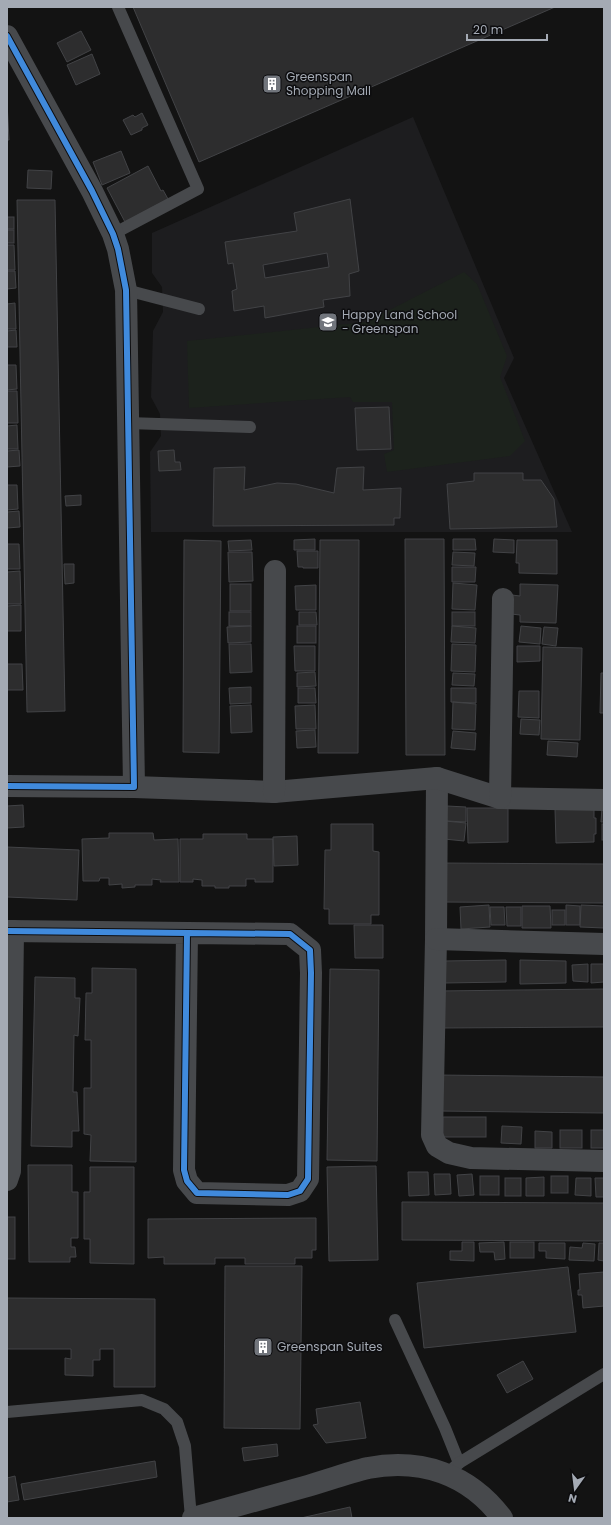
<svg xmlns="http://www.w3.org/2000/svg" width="611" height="1525" font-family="Poppins,sans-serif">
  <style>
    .built { fill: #1d1d1f }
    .green { fill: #1c221c }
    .building { fill: #2d2d2e; stroke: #424346; fill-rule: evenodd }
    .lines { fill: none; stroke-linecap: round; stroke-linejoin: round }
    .service { stroke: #47494c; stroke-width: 12 }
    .minor { stroke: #47494c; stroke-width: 22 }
    .cycleway-casing { stroke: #0d0d0f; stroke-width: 8 }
    .cycleway { stroke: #408adc; stroke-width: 6 }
    .labels { text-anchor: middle; stroke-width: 3; stroke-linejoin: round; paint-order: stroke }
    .poi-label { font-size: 12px; fill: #a4aab4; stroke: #0d0d0f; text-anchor: start }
  </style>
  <rect width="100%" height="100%" fill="#131313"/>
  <polygon class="built" points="413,117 514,358 504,378 572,532 151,532 150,452 161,436 160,414 151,397 153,331 163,312 162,287 152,273 152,233"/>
  <polygon class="green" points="464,272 477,284 507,356 500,377 525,441 510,456 387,472 384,454 394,450 392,402 353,402 350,397 189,408 187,341 366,322"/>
  <g class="building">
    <polygon points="133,7 555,7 199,162"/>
    <polygon points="81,31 91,50 67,62 57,43"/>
    <polygon points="92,54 100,74 76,85 67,65"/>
    <polygon points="7,102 9,140 7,140"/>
    <polygon points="142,113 148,125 142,128 142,130 131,135 123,120 133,115 135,117"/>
    <polygon points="121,151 130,173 102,185 93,162"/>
    <polygon points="148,166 161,191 163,190 168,199 125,222 107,188"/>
    <polygon points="28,170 52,171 51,189 27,188"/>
    <path d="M350,199l9,72 -10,3 1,22 -27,4 1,7 -59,11 -1,-12 -30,5 -2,-20 5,-2 -4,-26 -5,1 -3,-22 72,-11 -3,-18zM327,253l2,14 -64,11 -2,-13z"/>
    <polygon points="17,200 55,200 65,711 27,712"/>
    <rect x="7" y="217" width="7" height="12"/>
    <rect x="7" y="230" width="7" height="13"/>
    <polygon points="7,245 14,245 15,270 7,270"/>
    <polygon points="7,271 15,271 16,288 7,289"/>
    <polygon points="15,303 16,329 7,329 7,304"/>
    <polygon points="16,330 17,347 7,347 7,331"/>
    <polygon points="7,365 16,365 17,389 7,390"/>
    <polygon points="7,391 17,391 18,423 7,423"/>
    <polygon points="389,407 391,449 357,450 355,408"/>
    <polygon points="17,425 18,449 7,449 7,426"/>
    <polygon points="19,450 20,466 7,467 7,451"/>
    <polygon points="174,450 175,462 180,462 181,470 159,471 158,451"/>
    <polygon points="245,467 244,490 277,483 296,484 334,493 337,468 364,467 363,490 401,488 400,518 394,518 394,525 213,526 214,468"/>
    <polygon points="474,473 523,473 523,480 541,480 554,499 557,527 450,529 447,484 474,481"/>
    <polygon points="7,485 17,485 18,509 7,510"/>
    <polygon points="81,495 81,505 66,506 65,496"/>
    <polygon points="19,511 20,527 7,528 7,512"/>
    <polygon points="315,539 315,550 294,550 294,540"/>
    <polygon points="405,539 444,539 445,755 406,755"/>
    <polygon points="453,539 475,539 476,550 453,550"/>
    <polygon points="494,539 514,540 514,553 493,552"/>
    <polygon points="184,540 221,541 219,753 183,752"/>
    <polygon points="251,540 252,550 229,551 228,541"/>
    <polygon points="320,540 359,540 358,753 318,753"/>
    <polygon points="517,540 557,540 557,574 519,573 519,563 516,563"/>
    <polygon points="7,544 19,544 20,569 7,569"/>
    <polygon points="297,551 318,551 318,568 303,568 303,567 298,567"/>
    <polygon points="228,552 252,552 253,581 229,582"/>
    <polygon points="453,552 475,553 474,566 452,565"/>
    <polygon points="64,564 74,564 74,583 65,584"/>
    <polygon points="452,567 476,567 475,582 452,582"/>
    <polygon points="20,571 21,604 7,604 7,572"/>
    <polygon points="453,583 477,585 475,610 452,609"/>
    <rect x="230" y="584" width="21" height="27"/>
    <polygon points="520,584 558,585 556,623 520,622 520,615 511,614 512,595 520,596"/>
    <polygon points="316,585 316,610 296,610 295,586"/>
    <polygon points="21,605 21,631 7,631 7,606"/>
    <rect x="229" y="612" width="22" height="14"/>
    <polygon points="299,612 316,612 317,625 299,625"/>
    <rect x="452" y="612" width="23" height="14"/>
    <polygon points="251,626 251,642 228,643 227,627"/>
    <rect x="297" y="626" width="19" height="17"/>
    <polygon points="452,626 476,628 475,643 451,642"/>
    <polygon points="521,626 541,628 540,644 519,642"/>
    <polygon points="544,627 558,628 556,646 542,644"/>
    <polygon points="229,644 251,644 252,672 230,673"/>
    <polygon points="452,644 476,645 475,672 451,671"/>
    <polygon points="294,646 315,646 315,671 295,671"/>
    <polygon points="517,646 540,646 540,661 517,662"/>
    <polygon points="543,647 582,648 580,740 541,739"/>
    <polygon points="7,664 22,664 23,690 7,690"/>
    <polygon points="315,672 316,686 297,687 297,673"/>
    <polygon points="453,673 475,674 474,686 452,685"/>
    <polygon points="601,673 604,673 604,713 600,713"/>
    <polygon points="251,687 251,703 230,704 229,688"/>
    <polygon points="298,688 315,688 316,703 298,703"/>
    <polygon points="451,688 476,688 476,703 451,702"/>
    <polygon points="519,691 539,691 539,718 518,717"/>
    <polygon points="453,702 476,704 475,730 452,729"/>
    <polygon points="251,705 252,732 231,733 230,706"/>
    <polygon points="315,705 316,729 296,729 295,706"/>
    <polygon points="521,719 540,720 539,735 520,734"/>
    <polygon points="315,730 316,747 297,748 296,731"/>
    <polygon points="453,731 476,733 475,750 451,748"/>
    <polygon points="548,741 578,743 577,757 547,755"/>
    <polygon points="23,805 24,827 7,828 7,806"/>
    <polygon points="447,806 466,807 466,822 446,821"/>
    <polygon points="467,808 508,808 508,842 468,843"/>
    <polygon points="594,808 594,818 596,818 596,834 594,834 594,842 556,843 555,809"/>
    <polygon points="602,808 604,808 604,822 601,822"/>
    <polygon points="445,821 466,823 464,841 444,839"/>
    <polygon points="331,824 373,824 373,851 379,852 379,915 371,915 371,924 329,924 329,909 324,909 325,850 331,850"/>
    <rect x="602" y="824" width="2" height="16"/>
    <polygon points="109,833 153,833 154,840 178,839 179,882 160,882 161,880 152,879 152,885 135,885 135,887 122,888 122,884 109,885 109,878 100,878 99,881 83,881 82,839 109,838"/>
    <polygon points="203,834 247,834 247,839 273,839 273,882 255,882 255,879 246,879 246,886 229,886 229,888 215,888 215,886 202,886 202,880 193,879 193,882 180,882 180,839 203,839"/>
    <polygon points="297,836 298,865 274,866 273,837"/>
    <polygon points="7,847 79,850 77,900 7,897"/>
    <polygon points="439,863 604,864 604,903 439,902"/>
    <polygon points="489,905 490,927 461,929 460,907"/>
    <polygon points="566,905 580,906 580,925 566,925"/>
    <polygon points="581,905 604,906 604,928 580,927"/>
    <polygon points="522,906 550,906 551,928 522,928"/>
    <polygon points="490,907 504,907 505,925 491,925"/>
    <polygon points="506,907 521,907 521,926 507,926"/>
    <rect x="552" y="910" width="13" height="15"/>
    <polygon points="354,925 383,925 383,958 355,958"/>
    <polygon points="506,960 506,982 444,983 444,961"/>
    <polygon points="520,960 566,961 566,983 520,984"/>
    <polygon points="588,964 588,982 573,981 572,965"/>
    <polygon points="591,964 604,964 604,982 591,983"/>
    <polygon points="92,968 136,969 136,1162 90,1161 91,1135 84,1134 84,1088 91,1088 91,1040 85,1040 86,993 92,993"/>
    <polygon points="330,969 379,970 377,1161 327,1160"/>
    <polygon points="35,977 75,978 75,998 80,998 78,1036 74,1035 73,1092 77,1092 79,1131 72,1131 72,1147 31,1146"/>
    <polygon points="604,989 604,1027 439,1028 438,991"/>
    <polygon points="438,1075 604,1077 604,1113 438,1111"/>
    <rect x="443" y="1117" width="43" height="20"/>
    <polygon points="502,1126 522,1127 521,1144 501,1143"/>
    <rect x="560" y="1130" width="22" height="18"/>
    <rect x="591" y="1130" width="13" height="18"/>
    <polygon points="535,1131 552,1132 552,1148 535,1148"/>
    <polygon points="28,1165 72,1165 72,1192 78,1192 78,1238 71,1238 71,1247 75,1247 76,1257 70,1257 70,1262 29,1262"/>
    <polygon points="376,1166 378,1260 329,1261 327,1167"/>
    <polygon points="90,1167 134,1167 134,1264 90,1263 90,1239 84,1239 84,1192 90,1192"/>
    <polygon points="408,1172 428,1172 429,1195 409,1196"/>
    <polygon points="434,1174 450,1174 451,1194 435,1195"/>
    <polygon points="472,1174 474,1195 459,1196 457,1175"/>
    <rect x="480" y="1176" width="19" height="19"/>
    <rect x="551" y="1176" width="17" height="17"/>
    <polygon points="544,1177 544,1196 526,1196 526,1178"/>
    <rect x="505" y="1178" width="16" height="18"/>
    <polygon points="576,1178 591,1178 591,1196 575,1195"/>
    <polygon points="595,1178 604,1178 604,1197 596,1197"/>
    <polygon points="402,1202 604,1203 604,1241 402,1240"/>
    <rect x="7" y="1217" width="8" height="42"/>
    <polygon points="316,1218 316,1250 312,1250 312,1258 295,1258 295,1264 245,1264 245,1258 215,1258 215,1264 164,1264 164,1257 148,1258 148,1219"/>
    <polygon points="462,1242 474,1242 474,1261 450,1260 450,1251 462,1251"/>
    <polygon points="504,1242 505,1259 495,1260 494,1252 480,1252 479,1243"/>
    <rect x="510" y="1242" width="24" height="16"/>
    <polygon points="539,1243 565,1243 565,1259 546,1258 546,1251 539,1251"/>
    <polygon points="583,1243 595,1244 594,1261 569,1260 570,1247 582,1248"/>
    <polygon points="599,1243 604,1243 604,1261 598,1260"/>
    <polygon points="225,1266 302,1266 300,1429 224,1428"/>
    <polygon points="568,1267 576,1332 424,1348 417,1283"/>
    <polygon points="604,1272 604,1306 583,1308 582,1295 578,1295 578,1290 580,1290 579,1274"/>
    <polygon points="7,1298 155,1299 155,1387 114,1387 114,1349 100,1349 100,1360 93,1360 93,1376 65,1375 65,1358 71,1359 71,1349 7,1349"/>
    <polygon points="523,1361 533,1379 507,1393 497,1375"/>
    <polygon points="360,1402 366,1438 326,1443 313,1425 318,1424 316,1409"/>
    <polygon points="277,1444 278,1456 244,1461 242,1448"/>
    <polygon points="155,1461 157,1477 24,1500 21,1484"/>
    <polygon points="15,1476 19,1500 7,1502 7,1478"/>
    <polygon points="350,1507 352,1518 301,1518"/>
  </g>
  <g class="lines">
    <g class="service">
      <polyline points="113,234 198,189 118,7"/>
      <polyline points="126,290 199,309"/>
      <polyline points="128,423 250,427"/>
      <polyline points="395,1320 445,1428 459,1463 447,1474"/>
      <polyline points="7,1412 142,1400 164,1409 177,1422 185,1446 191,1518"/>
      <polyline points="459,1463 604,1374"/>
    </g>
    <g class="minor">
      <polyline points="7,36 92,191 113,234 118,249 126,290 134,787 7,786"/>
      <polyline points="437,778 436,939 432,1135 437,1146 449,1153 471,1158 604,1161"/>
      <polyline points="134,787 274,792 437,778 500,798 604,800"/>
      <polyline points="274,792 275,571"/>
      <polyline points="500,798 503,599"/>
      <polyline points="7,931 290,934 310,950 311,973 308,1179 300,1191 288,1195 197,1193 187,1181 184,1170 187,933"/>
      <polyline points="436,939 604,944"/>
      <polyline points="7,1180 10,1171 13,931"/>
      <path d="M193,1518c37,-10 74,-21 111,-31 21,-6 43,-14 64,-19 53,-10 101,6 134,50"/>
    </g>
    <defs>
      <g id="cycleway">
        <polyline points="7,36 92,191 113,234 118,249 126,290 134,787 7,786"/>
        <polyline points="7,931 290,934 310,950 311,973 308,1179 300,1191 288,1195 197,1193 187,1181 184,1170 187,933"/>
      </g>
    </defs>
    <use href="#cycleway" class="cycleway-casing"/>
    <use href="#cycleway" class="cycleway"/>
  </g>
  <defs>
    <symbol id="building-square" viewBox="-11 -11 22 22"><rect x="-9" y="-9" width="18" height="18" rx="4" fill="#71757c" stroke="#0d0d0f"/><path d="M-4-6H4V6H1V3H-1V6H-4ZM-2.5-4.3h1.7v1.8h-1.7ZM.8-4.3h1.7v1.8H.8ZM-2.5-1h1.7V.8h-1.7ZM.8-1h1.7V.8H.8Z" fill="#fff"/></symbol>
    <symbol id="school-square" viewBox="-11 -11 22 22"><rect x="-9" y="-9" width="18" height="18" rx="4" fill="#71757c" stroke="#0d0d0f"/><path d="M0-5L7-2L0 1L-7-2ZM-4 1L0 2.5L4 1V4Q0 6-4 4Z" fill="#fff"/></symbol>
  </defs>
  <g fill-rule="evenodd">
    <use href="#building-square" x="261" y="73" width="22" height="22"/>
    <use href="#school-square" x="317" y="311" width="22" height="22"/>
    <use href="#building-square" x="252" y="1336" width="22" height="22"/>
  </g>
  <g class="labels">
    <g class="poi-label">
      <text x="286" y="81">Greenspan<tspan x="286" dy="14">Shopping Mall</tspan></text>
      <text x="342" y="319">Happy Land School<tspan x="342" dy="14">- Greenspan</tspan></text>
      <text x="277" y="1351">Greenspan Suites</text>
    </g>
  </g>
  <rect width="611" height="1525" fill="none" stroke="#a4aab4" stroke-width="16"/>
  <g transform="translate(575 1489) rotate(194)" stroke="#0d0d0f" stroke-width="3" paint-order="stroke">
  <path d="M0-3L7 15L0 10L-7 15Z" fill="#a4aab4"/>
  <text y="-6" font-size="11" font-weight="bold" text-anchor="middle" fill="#a4aab4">N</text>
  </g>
  <path d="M467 34v6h80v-6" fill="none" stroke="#a4aab4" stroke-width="2"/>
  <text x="473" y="34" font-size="12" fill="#a4aab4" stroke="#0d0d0f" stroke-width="3" paint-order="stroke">20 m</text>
</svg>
